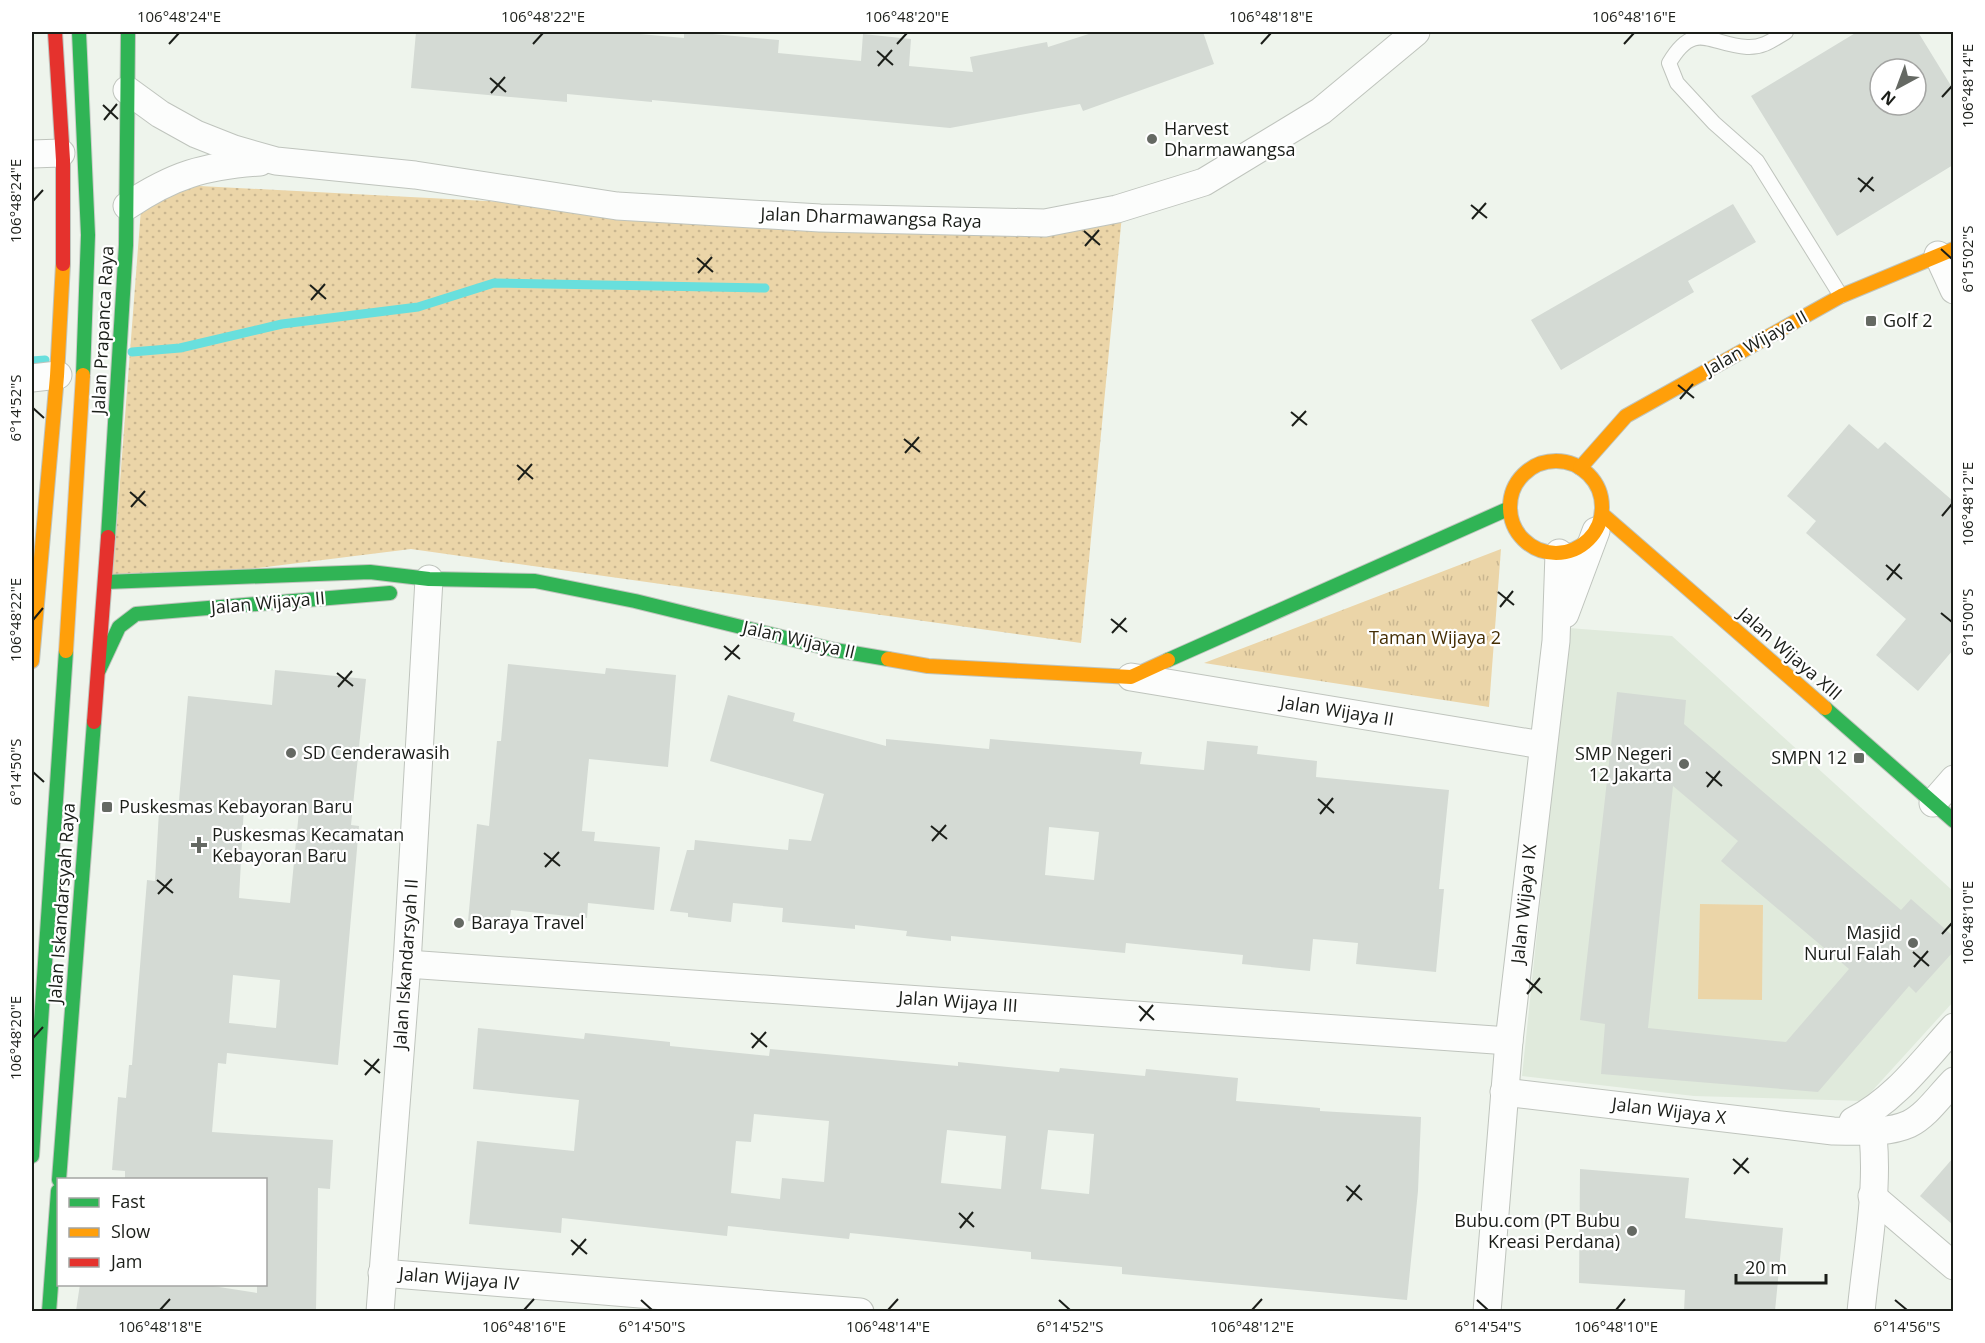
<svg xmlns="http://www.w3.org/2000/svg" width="1985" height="1343" font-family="'Open Sans',sans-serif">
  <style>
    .built { fill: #e0eadc }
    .grass { fill: url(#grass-dots) }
    .park { fill: url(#park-tufts) }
    .garden { fill: #ebd5a8 }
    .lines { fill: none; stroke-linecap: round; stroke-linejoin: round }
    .stream { stroke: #68dfdd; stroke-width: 9 }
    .building { fill: #d4dad4; fill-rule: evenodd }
    .lane-casing { stroke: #bfc4bd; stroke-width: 16 }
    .street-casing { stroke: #bfc4bd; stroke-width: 29 }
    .fast-casing { stroke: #bfc4bd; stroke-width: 16 }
    .slow-casing { stroke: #bfc4bd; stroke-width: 16 }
    .jam-casing { stroke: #bfc4bd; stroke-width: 16 }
    .lane { stroke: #fcfdfc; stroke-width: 14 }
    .street { stroke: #fcfdfc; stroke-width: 27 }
    .fast { stroke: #30b455; stroke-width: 14 }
    .slow { stroke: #ff9f0a; stroke-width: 14 }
    .jam { stroke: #e5322d; stroke-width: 14 }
    .fast-bridge-casing { stroke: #cbceca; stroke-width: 16; stroke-linecap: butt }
    .slow-bridge-casing { stroke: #cbceca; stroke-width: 16; stroke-linecap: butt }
    .fast-bridge { stroke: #30b455; stroke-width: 14 }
    .slow-bridge { stroke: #ff9f0a; stroke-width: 14 }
    .ticks { fill: none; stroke: #1b1e19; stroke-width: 2 }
    .poi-dot { fill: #656963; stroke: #fff; stroke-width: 2 }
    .labels { text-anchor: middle; stroke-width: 4.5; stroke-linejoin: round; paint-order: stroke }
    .poi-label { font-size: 18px; fill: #1b1e19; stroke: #fff; text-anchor: start }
    .street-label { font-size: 18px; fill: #1b1e19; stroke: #fff }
    .park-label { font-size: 18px; fill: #442e04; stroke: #fff }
    .neatline { fill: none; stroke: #1b1e19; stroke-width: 2 }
    .ticks-label { font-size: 15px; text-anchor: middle; fill: #1b1e19 }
  </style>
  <defs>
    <pattern id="grass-dots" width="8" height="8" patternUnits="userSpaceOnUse" patternTransform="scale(1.5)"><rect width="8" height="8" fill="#ebd5a8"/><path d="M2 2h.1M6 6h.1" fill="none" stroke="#c9b690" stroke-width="1.8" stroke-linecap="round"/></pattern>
    <pattern id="park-tufts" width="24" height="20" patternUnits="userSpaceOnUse" patternTransform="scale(1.5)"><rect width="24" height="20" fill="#ebd5a8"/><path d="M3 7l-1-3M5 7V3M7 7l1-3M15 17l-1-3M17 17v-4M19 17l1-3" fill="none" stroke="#c9b690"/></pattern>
  </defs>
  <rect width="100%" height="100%" fill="#eef4ec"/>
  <polygon class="built" points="1569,628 1672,636 1953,891 1953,1002 1863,1101 1694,1096 1522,1076"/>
  <polygon class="grass" points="143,183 1043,230 1122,215 1081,643 411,549 112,586"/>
  <polygon class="park" points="1501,549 1489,707 1204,663"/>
  <polygon class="garden" points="1700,904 1763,905 1762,1000 1698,999"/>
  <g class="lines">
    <g class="stream">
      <polyline points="132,352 180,348 282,324 418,307 494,283 765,288"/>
      <polyline points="32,361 45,360"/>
    </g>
  </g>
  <g class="building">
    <polygon points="416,32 618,32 684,38 684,32 691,32 779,40 778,53 861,61 863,34 911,39 909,66 973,72 970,57 1047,42 1048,47 1095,32 1203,32 1214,64 1083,111 1080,104 950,128 652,100 652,102 567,94 567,102 411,88"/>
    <path d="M1857,32h61l35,57v76l-116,71 -86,-140zM1880,69h36v36h-36z"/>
    <polygon points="1733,204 1756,242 1688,281 1694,292 1561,370 1531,320"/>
    <polygon points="1849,424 1878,449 1885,442 1953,501 1953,650 1918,691 1876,655 1906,619 1806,533 1816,521 1787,496"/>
    <polygon points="508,664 605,674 606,668 676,675 668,767 589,759 582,831 595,832 594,841 660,847 654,910 588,903 587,918 511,910 509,925 468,921 477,824 489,826 497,741 501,741"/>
    <path d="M275,670l91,9 -15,146 8,1 -21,239 -111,-12 -1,11 -8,-1 -6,69 121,8 -3,49 -12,-1 -2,123h-240l4,-27h120l57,9v-9h9v-105h-141v-8l-13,-1 6,-73 8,1 3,-33h3l15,-185 8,1 4,-70 19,1 10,-116 84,9zM244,806l55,5 -9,92 -51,-5zM233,975l47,5 -4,48 -47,-5z"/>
    <path d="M1617,692l69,8 -2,24 217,186 10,-11 42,37v16l-37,41 -7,-7 -91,106 -217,-18 4,-50 -25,-4zM1673,786l65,55 -17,20 128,108 -63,73 -138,-14z"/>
    <path d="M728,695l67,18 -2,8 93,25v-7l103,10 1,-10 152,13 -2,12 64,6 3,-29 51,5 -1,8 60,7 -1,16 133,13 -10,99h5l-8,83 -80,-8 2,-21 -45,-4 -3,32 -68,-7 1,-9 -117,-12 -1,10 -174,-17v5l-45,-5 1,-5 -52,-6v4l-73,-7 1,-14 -50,-5 -2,19 -43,-5v-4l-18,-2 17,-61h7l1,-10 93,10 1,-11 22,2 13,-47 -114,-33zM1049,827l50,5 -5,48 -49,-5z"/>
    <path d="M478,1028l106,11 1,-6 85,9v4l99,10 1,-7 188,17v-4l101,10 1,-4 85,8 1,-7 92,9 -2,23 84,7v3l101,6 -3,74 -11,109 -285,-26v-7l-91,-8v-7l-181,-19 -1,6 -121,-13 -1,10 -165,-18 -1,15 -92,-9 8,-83 97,10 5,-51 -106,-11zM754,1114l75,7 -5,61 -42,-4 -2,21 -49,-6 5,-52 15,1zM947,1130l59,6 -5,53 -60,-6zM1048,1130l46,4 -5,60 -48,-5z"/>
    <polygon points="1953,1158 1953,1225 1920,1196"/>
    <polygon points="1580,1169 1689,1178 1685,1218 1783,1228 1775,1311 1684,1311 1685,1290 1579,1283"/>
  </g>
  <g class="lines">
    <defs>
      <path id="lane" d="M1786,32c-12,7 -23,16 -39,15 -37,-2 -52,-28 -78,16l8,20 37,40 43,38 84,135"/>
      <g id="street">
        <polyline points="127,90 160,114 196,134 234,149 276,161 415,175 617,206 820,218 1045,223 1117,209 1204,182 1321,111 1416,32"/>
        <polyline points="32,154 61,153"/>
        <path d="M127,206c46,-31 77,-40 133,-44"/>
        <polyline points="1938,255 1954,290"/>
        <polyline points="32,378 58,375"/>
        <polyline points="1565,614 1596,531"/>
        <polyline points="1131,677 1542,745"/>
        <polyline points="1933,803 1954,779"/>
        <polyline points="407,964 1509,1041"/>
        <path d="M1504,1092l329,39c24,0 54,3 76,-7 18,-9 31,-29 45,-43"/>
        <path d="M1853,1121c42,-21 70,-60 101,-94"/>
        <polyline points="1872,1196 1954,1266"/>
        <polyline points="382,1273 860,1312"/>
        <polyline points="380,1312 407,964 429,579"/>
        <polyline points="1487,1312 1509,1041 1556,641 1559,553"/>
        <path d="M1861,1312c6,-64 21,-135 9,-198"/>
      </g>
      <g id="fast">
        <polyline points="108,537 126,245 128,32"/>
        <polyline points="105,582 370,572 429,579 535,581 635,601 835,650 888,659"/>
        <polyline points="1168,660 1510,508"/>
        <polyline points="99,670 119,627 136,614 390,593"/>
        <polyline points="1825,708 1954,821"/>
        <polyline points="32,1156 66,651"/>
        <polyline points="59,1180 94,722"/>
        <polyline points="49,1312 58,1191"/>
      </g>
      <g id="slow">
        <circle cx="1556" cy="507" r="46"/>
        <polyline points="1580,468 1626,416 1841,296 1954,249"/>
        <polyline points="1602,514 1825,708"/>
        <polyline points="888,659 928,666 1131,677 1168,660"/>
        <polyline points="32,661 57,376 63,264"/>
      </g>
      <g id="jam">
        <polyline points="55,32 63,160 63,264"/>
        <polyline points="94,722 108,537"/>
      </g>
    </defs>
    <use href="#lane" class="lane-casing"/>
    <use href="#street" class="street-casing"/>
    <use href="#fast" class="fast-casing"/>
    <use href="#slow" class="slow-casing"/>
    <use href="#jam" class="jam-casing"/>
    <use href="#lane" class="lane"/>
    <use href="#street" class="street"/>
    <use href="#fast" class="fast"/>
    <use href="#slow" class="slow"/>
    <use href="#jam" class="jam"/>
    <defs>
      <polyline id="fast-bridge" points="79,32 88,235 83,375"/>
      <polyline id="slow-bridge" points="66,651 83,375"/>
    </defs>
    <use href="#fast-bridge" class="fast-bridge-casing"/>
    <use href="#slow-bridge" class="slow-bridge-casing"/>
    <use href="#fast-bridge" class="fast-bridge"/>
    <use href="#slow-bridge" class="slow-bridge"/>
  </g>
  <path class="ticks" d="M169,44l10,-11M533,44l10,-11M897,44l10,-11M1261,44l10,-11M1624,44l10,-11M877,51l16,14M878,66l14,-16M490,78l16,14M491,93l14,-16M1942,97l10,-11M103,105l15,14M104,120l13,-16M1858,178l16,13M1860,192l13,-15M33,201l10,-11M1471,205l16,13M1472,219l14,-16M1084,231l16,14M1085,246l14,-16M1941,249l11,10M697,258l16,14M698,273l14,-16M310,285l16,14M311,300l14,-16M1678,385l16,13M1680,399l13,-15M33,408l11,10M1291,412l16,13M1292,426l14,-15M904,439l16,13M905,453l14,-16M517,465l16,14M518,480l14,-16M130,492l16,14M131,507l14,-16M1942,516l10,-12M1886,565l16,14M1887,580l13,-16M1498,592l16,13M1500,607l13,-16M1941,613l11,9M1111,619l16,13M33,620l10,-12M1112,633l14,-15M724,646l16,13M725,660l14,-15M337,673l16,13M338,687l14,-16M33,772l11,10M1706,772l16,14M1707,787l13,-16M1318,799l16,14M1320,814l13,-16M931,826l16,13M932,841l14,-16M544,853l16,13M545,867l14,-15M157,880l16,13M158,894l14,-15M1942,934l10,-11M1913,952l16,14M1914,967l14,-16M1526,979l16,14M1527,994l13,-16M1139,1006l15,14M1140,1021l13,-16M751,1033l16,14M33,1038l10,-11M752,1048l14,-16M364,1060l16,13M365,1075l14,-16M1733,1159l16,14M1734,1174l14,-16M1346,1186l16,14M1347,1201l13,-16M959,1213l15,14M960,1228l13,-16M571,1240l16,14M572,1255l14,-16M641,1300l11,10M1059,1300l11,10M1477,1300l11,10M1895,1300l12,10M160,1310l10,-11M524,1310l10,-11M888,1310l10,-11M1252,1310l10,-11M1616,1310l9,-11"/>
  <g class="poi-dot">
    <circle cx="1152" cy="139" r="6"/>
    <rect x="1865" y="315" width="12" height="12" rx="3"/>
    <circle cx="291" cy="753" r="6"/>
    <rect x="1853" y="752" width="12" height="12" rx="3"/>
    <circle cx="1684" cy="764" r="6"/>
    <rect x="101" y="801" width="12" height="12" rx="3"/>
    <path d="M196 836h6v6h6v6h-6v6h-6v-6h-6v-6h6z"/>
    <circle cx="459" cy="923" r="6"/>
    <circle cx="1913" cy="943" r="6"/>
    <circle cx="1632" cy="1231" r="6"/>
  </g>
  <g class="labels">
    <g class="poi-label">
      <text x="1164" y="135">Harvest<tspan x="1164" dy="21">Dharmawangsa</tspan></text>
      <text x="1883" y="327">Golf 2</text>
      <text x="303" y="759">SD Cenderawasih</text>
      <text x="1672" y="760" text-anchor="end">SMP Negeri<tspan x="1672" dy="21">12 Jakarta</tspan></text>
      <text x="1847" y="764" text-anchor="end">SMPN 12</text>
      <text x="119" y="813">Puskesmas Kebayoran Baru</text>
      <text x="212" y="841">Puskesmas Kecamatan<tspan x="212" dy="21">Kebayoran Baru</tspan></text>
      <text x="471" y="929">Baraya Travel</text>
      <text x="1901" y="939" text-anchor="end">Masjid<tspan x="1901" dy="21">Nurul Falah</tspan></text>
      <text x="1620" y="1227" text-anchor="end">Bubu.com (PT Bubu<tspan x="1620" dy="21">Kreasi Perdana)</tspan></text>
    </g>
    <g class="street-label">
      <text transform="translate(871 218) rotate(2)" y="6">Jalan Dharmawangsa Raya</text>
      <text transform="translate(103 330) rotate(-87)" y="6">Jalan Prapanca Raya</text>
      <text transform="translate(1756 343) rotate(-29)" y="6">Jalan Wijaya II</text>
      <text transform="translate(268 603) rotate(-5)" y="6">Jalan Wijaya II</text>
      <text transform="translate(799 640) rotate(13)" y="6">Jalan Wijaya II</text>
      <text transform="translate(1790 654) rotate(41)" y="6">Jalan Wijaya XIII</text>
      <text transform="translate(1337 711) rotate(9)" y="6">Jalan Wijaya II</text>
      <text transform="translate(62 903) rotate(-86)" y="6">Jalan Iskandarsyah Raya</text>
      <text transform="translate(1524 904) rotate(-84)" y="6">Jalan Wijaya IX</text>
      <text transform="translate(406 964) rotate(-86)" y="6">Jalan Iskandarsyah II</text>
      <text transform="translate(958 1002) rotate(4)" y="6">Jalan Wijaya III</text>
      <text transform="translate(1669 1111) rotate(7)" y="6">Jalan Wijaya X</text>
      <text transform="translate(459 1279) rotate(5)" y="6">Jalan Wijaya IV</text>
    </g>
    <g class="park-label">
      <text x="1435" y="644">Taman Wijaya 2</text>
    </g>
  </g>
  <rect width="1985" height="1343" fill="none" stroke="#ffffff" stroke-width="66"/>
  <rect x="57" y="1178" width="210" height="108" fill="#ffffff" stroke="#a4a5a3" stroke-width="1.5"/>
  <rect x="69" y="1198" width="30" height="9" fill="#30b455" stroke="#a4a5a3" stroke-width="1.5"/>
  <text x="111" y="1208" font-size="18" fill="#1b1e19">Fast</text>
  <rect x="69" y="1228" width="30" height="9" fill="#ff9f0a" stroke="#a4a5a3" stroke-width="1.5"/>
  <text x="111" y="1238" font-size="18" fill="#1b1e19">Slow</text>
  <rect x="69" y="1258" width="30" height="9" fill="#e5322d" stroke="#a4a5a3" stroke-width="1.5"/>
  <text x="111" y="1268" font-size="18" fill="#1b1e19">Jam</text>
  <g transform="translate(1898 87) rotate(221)"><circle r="28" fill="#ffffff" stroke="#a4a5a3" stroke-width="1.5"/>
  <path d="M0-4.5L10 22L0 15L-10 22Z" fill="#656963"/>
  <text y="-9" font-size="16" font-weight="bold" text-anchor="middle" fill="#1b1e19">N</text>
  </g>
  <path d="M1736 1274v9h90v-9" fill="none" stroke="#1b1e19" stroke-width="3"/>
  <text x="1745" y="1274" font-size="18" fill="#1b1e19" stroke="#ffffff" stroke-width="4.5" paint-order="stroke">20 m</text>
  <rect x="33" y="33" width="1919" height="1277" class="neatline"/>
  <g class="ticks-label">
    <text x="179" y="22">106°48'24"E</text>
    <text x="543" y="22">106°48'22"E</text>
    <text x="907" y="22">106°48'20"E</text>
    <text x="1271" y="22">106°48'18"E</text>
    <text x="1634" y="22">106°48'16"E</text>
    <text transform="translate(1968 86) rotate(-90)" y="5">106°48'14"E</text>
    <text transform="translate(16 201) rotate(-90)" y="5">106°48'24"E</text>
    <text transform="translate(1968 259) rotate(-90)" y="5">6°15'02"S</text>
    <text transform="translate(16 408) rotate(-90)" y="5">6°14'52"S</text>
    <text transform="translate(1968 504) rotate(-90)" y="5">106°48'12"E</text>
    <text transform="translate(16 620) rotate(-90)" y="5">106°48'22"E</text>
    <text transform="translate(1968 622) rotate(-90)" y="5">6°15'00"S</text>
    <text transform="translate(16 772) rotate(-90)" y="5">6°14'50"S</text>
    <text transform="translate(1968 923) rotate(-90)" y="5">106°48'10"E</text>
    <text transform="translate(16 1038) rotate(-90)" y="5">106°48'20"E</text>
    <text x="160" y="1332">106°48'18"E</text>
    <text x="524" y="1332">106°48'16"E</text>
    <text x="652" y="1332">6°14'50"S</text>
    <text x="888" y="1332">106°48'14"E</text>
    <text x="1070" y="1332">6°14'52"S</text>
    <text x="1252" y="1332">106°48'12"E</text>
    <text x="1488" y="1332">6°14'54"S</text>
    <text x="1616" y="1332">106°48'10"E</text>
    <text x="1907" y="1332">6°14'56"S</text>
  </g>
</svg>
